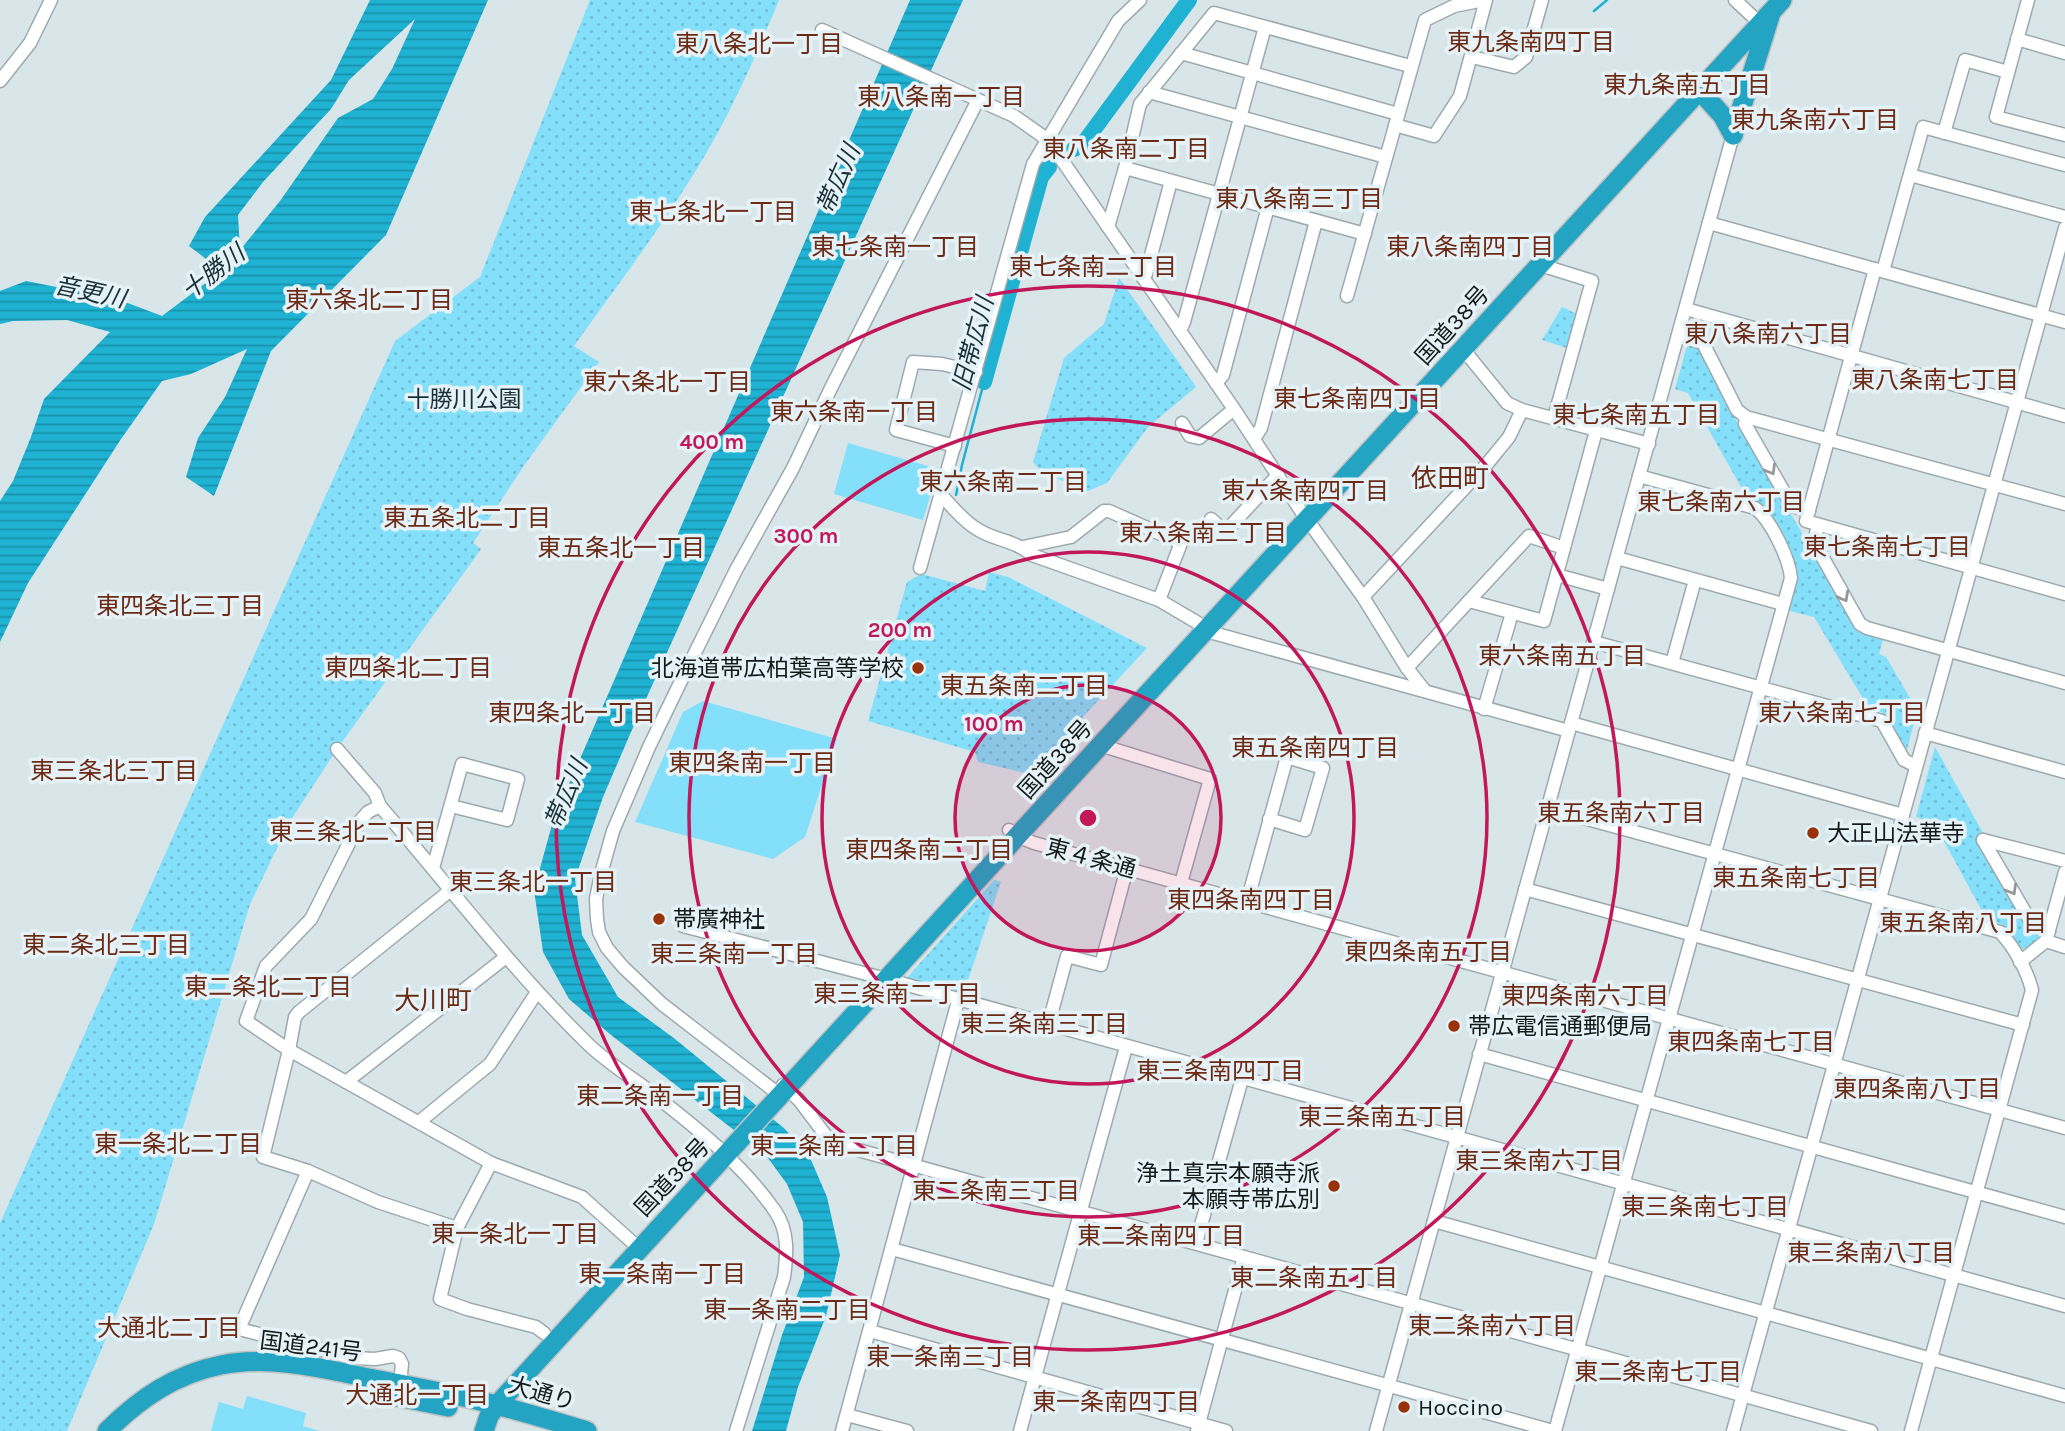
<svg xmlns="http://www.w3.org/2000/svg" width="2065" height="1431" font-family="Karla,'Noto Sans JP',sans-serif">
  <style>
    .grass { fill: #83dffa }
    .park { fill: url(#park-dots) }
    .water { fill: url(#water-rules); fill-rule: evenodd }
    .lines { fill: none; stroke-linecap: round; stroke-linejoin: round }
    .stream { stroke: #1fb2d3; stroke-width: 2.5 }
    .river { stroke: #1fb2d3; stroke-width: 16 }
    .minor-casing { stroke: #9daaad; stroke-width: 15 }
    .highway-casing { stroke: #c2c3c3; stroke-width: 22 }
    .minor { stroke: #fff; stroke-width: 12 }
    .highway { stroke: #24a4c3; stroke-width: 19 }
    .oneway { stroke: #959898 }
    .ring { fill: none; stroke: #c2185b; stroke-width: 3.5 }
    .poi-dot { fill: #983209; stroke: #e5f2f7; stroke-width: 2.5 }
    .labels { text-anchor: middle; stroke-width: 7; stroke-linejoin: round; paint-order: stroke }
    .street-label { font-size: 23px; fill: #14191a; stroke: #e5f2f7 }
    .park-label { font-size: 23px; fill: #192f36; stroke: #e5f2f7 }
    .poi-label { font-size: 23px; fill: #14191a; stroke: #e5f2f7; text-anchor: start }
    .neighbourhood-label { font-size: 24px; fill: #6d2b15; stroke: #e5f2f7 }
    .water-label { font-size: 24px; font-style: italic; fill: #193036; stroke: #e5f2f7 }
    .quarter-label { font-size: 26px; fill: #6d2b15; stroke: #e5f2f7 }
    .centre { fill: #c2185b; stroke: #e5f2f7; stroke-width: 3.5 }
    .ring-label { font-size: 21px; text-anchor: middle; font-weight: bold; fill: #c2185b; stroke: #e5f2f7; stroke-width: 7; stroke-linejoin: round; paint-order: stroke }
  </style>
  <defs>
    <pattern id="park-dots" width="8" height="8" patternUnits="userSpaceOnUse" patternTransform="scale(1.75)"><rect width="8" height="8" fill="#83dffa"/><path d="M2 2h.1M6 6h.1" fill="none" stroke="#70bfd6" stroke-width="1.8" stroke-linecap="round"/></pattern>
    <pattern id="water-rules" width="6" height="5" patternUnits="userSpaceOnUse" patternTransform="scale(1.75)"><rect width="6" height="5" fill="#1fb2d3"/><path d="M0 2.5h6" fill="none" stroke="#1a90aa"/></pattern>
  </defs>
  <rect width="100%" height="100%" fill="#d8e5e9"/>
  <g class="grass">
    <polygon points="848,443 938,469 923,520 834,494"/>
    <polygon points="703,701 837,739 805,837 773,859 635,822 683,712"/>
    <polygon points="247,1396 306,1413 303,1426 319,1431 211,1431 219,1402 243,1409"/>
  </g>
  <g class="park">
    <path d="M590,0h189c-19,46 -39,92 -63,136 -41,74 -93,141 -142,210l25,16 -76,105 -50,76 8,6 -144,200 -48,74 -39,81 -96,320 -87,207h-67v-208l395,-882 85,-64z"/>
    <polygon points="1119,278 1196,387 1148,427 1107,483 1085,492 1040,470 1033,462 1064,358 1104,324"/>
    <polygon points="1562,307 1577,314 1567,348 1542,340"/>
    <polygon points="1688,342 1701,347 1736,420 1859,631 1883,639 1879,654 1886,657 1917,710 1907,750 1882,712 1870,710 1814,617 1786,610 1796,572 1763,507 1750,503 1688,393 1675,389"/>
    <polygon points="989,572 1008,577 1147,648 1030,774 978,762 975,752 868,721 907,582 922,574 985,591"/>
    <polygon points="1935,747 1983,833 1976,839 2032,931 2038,934 2040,938 2029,947 2020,950 2002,924 1988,922 1934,823 1916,817"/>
    <polygon points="994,880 1001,882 963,995 906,979"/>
  </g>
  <g class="water">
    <path d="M370,0h118l-102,235 -115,116 -57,145 -28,-19 12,-39 27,-41 22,-48 -56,25 -29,7 -41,58 -93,144 -28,59v-141l13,-20 18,-44 13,-38 66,-67 -43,-12 -54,1 -13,3v-33l26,-10 91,18 45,17 60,-45 -33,-25 16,-29 126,-137zM415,19l-23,50 -19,30 -35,19 -58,83 -40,49 -2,-35 25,-33 68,-73 18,-29z"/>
    <polygon points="910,0 963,0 631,732 603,797 575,879 582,935 618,997 675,1039 785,1129 811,1160 827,1197 840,1255 826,1316 798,1387 786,1431 752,1431 782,1335 804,1277 803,1222 787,1184 765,1154 611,1035 569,999 543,952 534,890 553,821"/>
  </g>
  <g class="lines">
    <g class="stream">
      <polyline points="1594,11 1607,0"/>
      <polyline points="956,495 962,465 984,382"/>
    </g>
    <g class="river">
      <polyline points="1074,149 1083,144 1189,0"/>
      <polyline points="984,382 1041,177 1049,167"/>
    </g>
    <defs>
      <g id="minor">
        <polyline points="1735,0 1752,16"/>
        <polyline points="2028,0 1996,117 2065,135"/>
        <polyline points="822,30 1014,116 1048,140 1234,409 1301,511 1363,597 1407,668 1425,691"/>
        <polyline points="2017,39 2065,53"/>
        <polyline points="1181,53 1398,114"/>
        <polyline points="1472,57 1514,67 1526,57 1542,0"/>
        <polyline points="0,81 30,43 51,0"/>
        <polyline points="1149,92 1386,157"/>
        <polyline points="1395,125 1434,136 1460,96 1486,0"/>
        <polyline points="1944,133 1965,60 2008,72"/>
        <polyline points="1125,168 1365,234"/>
        <polyline points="1910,175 2065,217"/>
        <polyline points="1709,223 2065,322"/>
        <polyline points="1108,227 1125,168 1140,104 1214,13 1410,66"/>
        <polyline points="1543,262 1547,267 1592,281 1554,418"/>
        <polyline points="1875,269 1806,521 2065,594"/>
        <polyline points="1883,271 1923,127 2065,165"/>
        <polyline points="1143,278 1146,274 1171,181"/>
        <polyline points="1347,296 1425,20 1454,6 1484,0"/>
        <polyline points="1686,309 2065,416"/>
        <polyline points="1180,331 1184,322 1265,27"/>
        <polyline points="1678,336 1703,343 1737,410 1746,417 2065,504"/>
        <polyline points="1463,349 1507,403 1522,410 1649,444"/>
        <polyline points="1216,383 1223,375 1268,207"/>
        <polyline points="1746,417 1745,424 1792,506 1809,511"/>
        <polyline points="1182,423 1190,436 1199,438 1234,409"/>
        <polyline points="1254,439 1261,428 1316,221"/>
        <polyline points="955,446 896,430 913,362 942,364 976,372"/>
        <path d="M941,495c11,11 22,26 36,34 18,12 36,10 55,26l127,45 39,23"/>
        <polyline points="1211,519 1225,532 1278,475"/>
        <polyline points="1818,525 1814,542 1860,624 1867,628 2065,683"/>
        <polyline points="1023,547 1071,537 1104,511 1109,511 1181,543 1159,600"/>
        <polyline points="1617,558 1783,604"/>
        <polyline points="920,568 1033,164 1118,21 1140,0"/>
        <polyline points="1557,575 1608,589"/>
        <polyline points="1363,597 1487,464 1509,437 1522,410"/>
        <polyline points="1469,601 1544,621 1596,431"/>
        <polyline points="1206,631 1569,731"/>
        <polyline points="1594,642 1882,721 1904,760 1916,766"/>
        <polyline points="1672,663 1695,580"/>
        <polyline points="1407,668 1529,536 1564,548"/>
        <polyline points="1484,709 1512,613"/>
        <polyline points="1571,723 1903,815"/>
        <polyline points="1925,733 2065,772"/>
        <polyline points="1100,745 1210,779 1181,883"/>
        <path d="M337,749l38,44 5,13c69,80 133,165 209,239 18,17 40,31 59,45 45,35 94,73 127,121 14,20 12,43 9,66l-48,154"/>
        <polyline points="380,806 368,812 360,821 311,919 266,966 246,1021 289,1050 491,1163 582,1197 632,1242"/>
        <path d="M1547,808l453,124c14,15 27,38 32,58l-121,441"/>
        <polyline points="1009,830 1017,836 1034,843 2065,1128"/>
        <polyline points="1983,840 2032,924 2036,927 2049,931"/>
        <polyline points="1983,840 2065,861"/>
        <polyline points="433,868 462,764 518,779 507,820 451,806"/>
        <polyline points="452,889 299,1012 295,1017 289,1050 263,1157 308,1171 378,1202 457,1228"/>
        <polyline points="1525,889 2023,1025"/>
        <polyline points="1247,902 1287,757 1323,768 1305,830 1269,819"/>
        <polyline points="683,926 886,979 2065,1306"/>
        <polyline points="2046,941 2065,947"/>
        <polyline points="2020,962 2046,941 2065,872"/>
        <polyline points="1048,1026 1067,956 1101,965 1127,868"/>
        <polyline points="1479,1054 2065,1217"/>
        <polyline points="346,1082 506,957"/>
        <polyline points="783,1085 799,1100 830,1141 840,1145 1871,1431"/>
        <polyline points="781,1096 662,1004 623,967 607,948 599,932 597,919 596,899 601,874 613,831 649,747 680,683 736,570 793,468 831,388 978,100"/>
        <polyline points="419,1122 490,1064 537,992"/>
        <polyline points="491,1163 457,1228 440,1299 467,1309 536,1327 544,1333"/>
        <polyline points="308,1171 239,1329 353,1358 375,1359 393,1356 399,1358 402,1364 400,1384"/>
        <polyline points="1434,1221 2065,1396"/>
        <polyline points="1196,1243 1242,1079"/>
        <polyline points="892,1249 1553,1431"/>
        <polyline points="870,1331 1226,1431"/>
        <polyline points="847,1415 907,1431"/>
        <polyline points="842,1431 958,1001"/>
        <polyline points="1020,1431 1126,1047"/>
        <polyline points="1197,1431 1244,1257"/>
        <polyline points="1376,1431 1733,135"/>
        <path d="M1555,1431l236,-853c-2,-20 -20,-58 -36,-70l-116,-32"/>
        <polyline points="1733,1431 2065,228"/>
      </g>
      <g id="highway">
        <polyline points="1692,82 1722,115 1733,135"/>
        <polyline points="1733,135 1770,16"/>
        <polyline points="388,1395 448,1407"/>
        <path d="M107,1431c32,-32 68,-57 114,-66 51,-10 103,4 153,14 37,7 74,14 110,23 34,8 69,19 103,29"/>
        <polyline points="484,1431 489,1416 497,1405 1782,0"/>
      </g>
    </defs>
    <use href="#minor" class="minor-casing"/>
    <use href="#highway" class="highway-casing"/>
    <use href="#minor" class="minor"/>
    <use href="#highway" class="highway"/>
  </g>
  <defs><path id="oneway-chevron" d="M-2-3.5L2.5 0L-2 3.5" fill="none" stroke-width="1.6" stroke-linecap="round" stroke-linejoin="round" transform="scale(1.75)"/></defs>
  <g class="oneway">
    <use href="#oneway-chevron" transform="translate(1771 470) rotate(60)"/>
    <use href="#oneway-chevron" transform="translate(1844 597) rotate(61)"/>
    <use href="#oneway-chevron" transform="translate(2012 890) rotate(60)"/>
  </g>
  <circle cx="1088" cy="818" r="133" fill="#c2185b" fill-opacity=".12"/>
  <g class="ring">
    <circle cx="1088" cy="818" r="133"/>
    <circle cx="1088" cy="818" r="266"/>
    <circle cx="1088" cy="818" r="399"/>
    <circle cx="1088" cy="818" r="532"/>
  </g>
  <g class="poi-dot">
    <circle cx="918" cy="668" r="7"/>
    <circle cx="1813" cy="833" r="7"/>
    <circle cx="659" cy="919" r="7"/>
    <circle cx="1454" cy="1026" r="7"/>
    <circle cx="1334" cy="1186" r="7"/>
    <circle cx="1404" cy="1407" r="7"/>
  </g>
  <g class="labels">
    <g class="street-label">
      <text transform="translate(1452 325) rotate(-48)" y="8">国道38号</text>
      <text transform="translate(1055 759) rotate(-48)" y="8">国道38号</text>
      <text transform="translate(1091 858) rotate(15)" y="8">東４条通</text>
      <text transform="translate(672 1177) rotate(-47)" y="8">国道38号</text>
      <text transform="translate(311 1346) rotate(7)" y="8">国道241号</text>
      <text transform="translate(542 1393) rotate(16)" y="8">大通り</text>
    </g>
    <g class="park-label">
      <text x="464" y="407">十勝川公園</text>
    </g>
    <g class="poi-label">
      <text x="904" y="676" text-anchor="end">北海道帯広柏葉高等学校</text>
      <text x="1827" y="841">大正山法華寺</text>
      <text x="673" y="927">帯廣神社</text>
      <text x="1468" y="1034">帯広電信通郵便局</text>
      <text x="1320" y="1181" text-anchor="end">浄土真宗本願寺派<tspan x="1320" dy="26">本願寺帯広別</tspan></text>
      <text x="1418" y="1415">Hoccino</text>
    </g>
    <g class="neighbourhood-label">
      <text x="1531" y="50">東九条南四丁目</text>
      <text x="759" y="52">東八条北一丁目</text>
      <text x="1687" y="93">東九条南五丁目</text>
      <text x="941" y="105">東八条南一丁目</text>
      <text x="1815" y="128">東九条南六丁目</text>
      <text x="1126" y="157">東八条南二丁目</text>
      <text x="1299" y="207">東八条南三丁目</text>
      <text x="713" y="220">東七条北一丁目</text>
      <text x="895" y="255">東七条南一丁目</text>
      <text x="1470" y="255">東八条南四丁目</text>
      <text x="1093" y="275">東七条南二丁目</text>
      <text x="369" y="308">東六条北二丁目</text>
      <text x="1768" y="342">東八条南六丁目</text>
      <text x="1935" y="388">東八条南七丁目</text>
      <text x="667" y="390">東六条北一丁目</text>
      <text x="1357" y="407">東七条南四丁目</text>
      <text x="854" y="420">東六条南一丁目</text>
      <text x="1636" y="423">東七条南五丁目</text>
      <text x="1003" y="490">東六条南二丁目</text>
      <text x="1305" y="499">東六条南四丁目</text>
      <text x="1721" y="510">東七条南六丁目</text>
      <text x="467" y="526">東五条北二丁目</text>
      <text x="1203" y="541">東六条南三丁目</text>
      <text x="1887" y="555">東七条南七丁目</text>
      <text x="621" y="556">東五条北一丁目</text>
      <text x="180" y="614">東四条北三丁目</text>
      <text x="1562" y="664">東六条南五丁目</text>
      <text x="408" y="676">東四条北二丁目</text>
      <text x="1024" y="694">東五条南二丁目</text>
      <text x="572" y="721">東四条北一丁目</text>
      <text x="1842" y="721">東六条南七丁目</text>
      <text x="1315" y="756">東五条南四丁目</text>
      <text x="752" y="771">東四条南一丁目</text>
      <text x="114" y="779">東三条北三丁目</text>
      <text x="1621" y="821">東五条南六丁目</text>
      <text x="353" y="840">東三条北二丁目</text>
      <text x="929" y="858">東四条南二丁目</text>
      <text x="1796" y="886">東五条南七丁目</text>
      <text x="533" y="890">東三条北一丁目</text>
      <text x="1251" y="908">東四条南四丁目</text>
      <text x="1963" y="931">東五条南八丁目</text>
      <text x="106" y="953">東二条北三丁目</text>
      <text x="1428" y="960">東四条南五丁目</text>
      <text x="734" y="962">東三条南一丁目</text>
      <text x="268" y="995">東二条北二丁目</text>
      <text x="897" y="1002">東三条南二丁目</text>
      <text x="1585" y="1004">東四条南六丁目</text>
      <text x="1044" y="1032">東三条南三丁目</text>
      <text x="1751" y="1050">東四条南七丁目</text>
      <text x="1220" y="1079">東三条南四丁目</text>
      <text x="1917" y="1097">東四条南八丁目</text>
      <text x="660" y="1104">東二条南一丁目</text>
      <text x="1382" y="1125">東三条南五丁目</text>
      <text x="178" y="1152">東一条北二丁目</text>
      <text x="834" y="1154">東二条南二丁目</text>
      <text x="1539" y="1169">東三条南六丁目</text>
      <text x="996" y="1199">東二条南三丁目</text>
      <text x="1705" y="1215">東三条南七丁目</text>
      <text x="515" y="1242">東一条北一丁目</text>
      <text x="1161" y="1244">東二条南四丁目</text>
      <text x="1871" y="1261">東三条南八丁目</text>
      <text x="662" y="1282">東一条南一丁目</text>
      <text x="1314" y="1286">東二条南五丁目</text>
      <text x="787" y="1318">東一条南二丁目</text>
      <text x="1492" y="1334">東二条南六丁目</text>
      <text x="169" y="1336">大通北二丁目</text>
      <text x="950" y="1365">東一条南三丁目</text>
      <text x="1658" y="1380">東二条南七丁目</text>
      <text x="417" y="1403">大通北一丁目</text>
      <text x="1116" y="1410">東一条南四丁目</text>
    </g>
    <g class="water-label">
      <text transform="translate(838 179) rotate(-66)" y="8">帯広川</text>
      <text transform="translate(213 272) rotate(-38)" y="8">十勝川</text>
      <text transform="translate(90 292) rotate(12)" y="8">音更川</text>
      <text transform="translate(973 344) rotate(-75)" y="8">旧帯広川</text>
      <text transform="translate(566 794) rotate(-67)" y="8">帯広川</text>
    </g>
    <g class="quarter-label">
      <text x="1450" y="487">依田町</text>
      <text x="433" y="1009">大川町</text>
    </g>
  </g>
  <circle cx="1088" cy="818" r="10" class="centre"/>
  <g class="ring-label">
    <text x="712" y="449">400 m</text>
    <text x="806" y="543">300 m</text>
    <text x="900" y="637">200 m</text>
    <text x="994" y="731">100 m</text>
  </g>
</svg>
